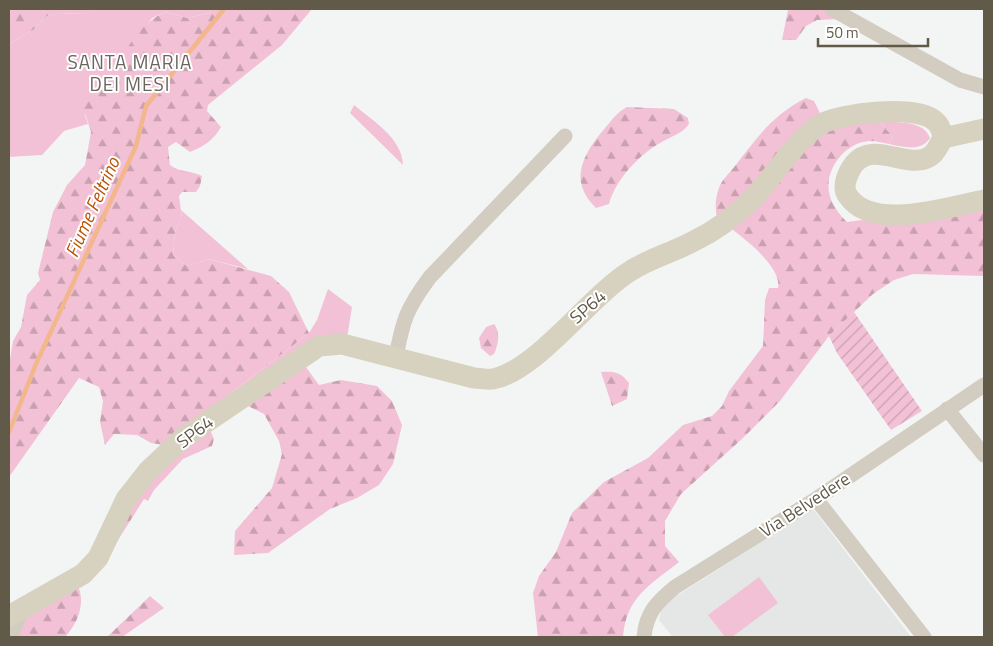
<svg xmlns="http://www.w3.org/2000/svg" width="993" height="646" font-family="'Titillium Web',sans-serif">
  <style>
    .education { fill: #e5e6e6 }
    .green { fill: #f3c1d5 }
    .forest { fill: url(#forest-firs) }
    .garden { fill: url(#garden-furrows) }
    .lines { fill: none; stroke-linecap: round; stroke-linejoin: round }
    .stream { stroke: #f2b78c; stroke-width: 4.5 }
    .street { stroke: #d3ccc0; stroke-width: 15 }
    .secondary { stroke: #d7d1c0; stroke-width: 21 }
    .labels { text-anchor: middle; stroke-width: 4; stroke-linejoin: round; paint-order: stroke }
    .street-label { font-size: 18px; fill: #625a49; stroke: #fff }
    .neighbourhood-label { font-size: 19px; letter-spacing: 1px; fill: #68665f; stroke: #fff }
    .water-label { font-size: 19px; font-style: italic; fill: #ba5204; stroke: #fff }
  </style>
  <defs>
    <pattern id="forest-firs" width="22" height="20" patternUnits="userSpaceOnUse" patternTransform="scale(1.25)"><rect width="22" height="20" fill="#f3c1d5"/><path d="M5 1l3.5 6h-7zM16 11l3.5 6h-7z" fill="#c8a0af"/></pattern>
    <pattern id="garden-furrows" width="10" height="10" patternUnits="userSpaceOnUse" patternTransform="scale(1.25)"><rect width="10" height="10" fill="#f3c1d5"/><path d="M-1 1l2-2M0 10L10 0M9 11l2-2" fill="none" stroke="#c8a0af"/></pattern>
  </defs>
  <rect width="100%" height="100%" fill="#f3f5f5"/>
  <polygon class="education" points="813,509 911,637 673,637 659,620 662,605"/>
  <g class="green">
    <polygon points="92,9 212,9 209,13 187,18 165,12 152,18 120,61 112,90 96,90 85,115 88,124 64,131 42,155 9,157 9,44 33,30 47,16 56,14 87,13"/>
    <path d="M354,105c19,16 48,33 49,60l-53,-52z"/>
    <path d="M880,122c16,0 44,-2 50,16 -9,14 -26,9 -41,6l4,-7z"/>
    <polygon points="181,210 248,269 209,259 187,266 173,255 175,232 182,217"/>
    <polygon points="328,289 352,307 347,338 193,422 309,333 317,320"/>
    <polygon points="759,577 778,603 732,637 725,637 708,615"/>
  </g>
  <g class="forest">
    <polygon points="9,9 92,9 88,13 56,14 47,16 33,30 9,44"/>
    <path d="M212,9h100l-30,36 -74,60 -1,6 14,16c-7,13 -17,19 -31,25l-14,-10 -8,5 2,18c10,8 21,5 32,11l-2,10 -4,6h-14l-3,4 3,21 -7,15 -2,23 14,11 22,-7 62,17 18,16 20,41 -116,89 -22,24 -20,-3 -14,-8 -23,-1 -9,11 -5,-23 3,-21 -4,-14 -20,-9 -70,99v-112l4,-24 8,-14 6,-32 13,-15 -2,-7 15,-61 14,-27 18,-20 6,-33 -8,-25 13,-17h16c5,-30 24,-65 53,-78l22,6 22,-5z"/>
    <polygon points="786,9 844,9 841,19 817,20 806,26 796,40 782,40 788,10"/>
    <path d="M806,98l8,3 6,12 -73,79 -30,26c-2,-11 -2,-19 2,-30 3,-9 10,-14 16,-22 23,-29 36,-50 71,-68z"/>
    <path d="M627,107l47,2 14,9 1,6c-8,11 -18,12 -29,19 -22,13 -44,36 -51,61l-13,4c-29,-28 -12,-55 9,-80 8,-9 11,-15 22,-21z"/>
    <path d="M880,122l13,15 -4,7c-6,-1 -12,-3 -19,-3 -24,1 -45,27 -41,51 2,12 10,22 18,30l137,-19v73l-71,-2 -19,6 -21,14 -44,42 -49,65 -37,37 -62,56 -16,27v25l14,16c-29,23 -53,35 -56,75h-85l-5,-44 6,-17 17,-24 16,-39 32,-31 44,-24 35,-33 29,-9 10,-10 7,-15 34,-45 2,-46 4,-12h9c4,-21 -33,-49 -49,-61l101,-101z"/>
    <path d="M494,324c7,8 4,21 0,30l-4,2 -9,-8 -2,-10 7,-11z"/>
    <polygon points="303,363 319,385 341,380 377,386 392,401 402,425 393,464 379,485 357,498 330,509 268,553 234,555 235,531 272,488 282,454 279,441 264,414 244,404"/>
    <path d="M601,372c13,-1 20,0 28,11l-2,16 -15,7z"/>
    <polygon points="210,430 214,439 212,446 183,459 154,490 148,501 144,499 106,559 146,473"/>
    <path d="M78,586c8,18 -1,38 -13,51h-49l8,-25z"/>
    <polygon points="150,596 164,608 122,637 107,637"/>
  </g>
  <polygon class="garden" points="854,312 922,411 891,430 837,353 829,336"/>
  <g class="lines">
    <polyline class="stream" points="9,432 36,364 136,146 146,106 224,9"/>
    <g class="street">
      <polyline points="832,9 960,80 984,87"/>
      <path d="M396,357c7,-38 11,-49 34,-80l135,-141"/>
      <polyline points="947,409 984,455"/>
      <polyline points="816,499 924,637"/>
      <polyline points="11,637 21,611"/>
      <path d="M644,637c2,-24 13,-35 31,-50l141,-88 168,-114"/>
    </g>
    <g class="secondary">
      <polyline points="943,138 984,129"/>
      <path d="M9,616l74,-42 15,-16 28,-59 22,-28 35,-33 136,-92 23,-2 132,34c6,0 13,2 19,1 45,-9 97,-84 139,-109 19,-12 42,-18 62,-29 21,-10 41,-25 58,-42 20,-20 45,-61 69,-75 20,-11 96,-20 114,-3 5,4 7,10 8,17 -3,5 -6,12 -10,16 -22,20 -58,-16 -79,10 -6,8 -13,23 -6,32 24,36 99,11 136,4"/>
    </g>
  </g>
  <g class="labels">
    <g class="street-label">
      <text transform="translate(588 307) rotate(-41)" y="6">SP64</text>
      <text transform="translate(195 432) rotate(-37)" y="6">SP64</text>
      <text transform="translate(805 505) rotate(-33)" y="6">Via Belvedere</text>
    </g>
    <g class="neighbourhood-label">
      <text x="130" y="69">SANTA MARIA<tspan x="130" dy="22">DEI MESI</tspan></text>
    </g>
    <g class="water-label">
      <text transform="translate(92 207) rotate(-66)" y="7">Fiume Feltrino</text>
    </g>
  </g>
  <rect width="993" height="646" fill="none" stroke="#625a49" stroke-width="20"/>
  <path d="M818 38v8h110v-8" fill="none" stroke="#625a49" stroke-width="2.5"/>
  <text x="826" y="38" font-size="15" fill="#625a49" stroke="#ffffff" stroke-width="4" paint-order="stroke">50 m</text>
</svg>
